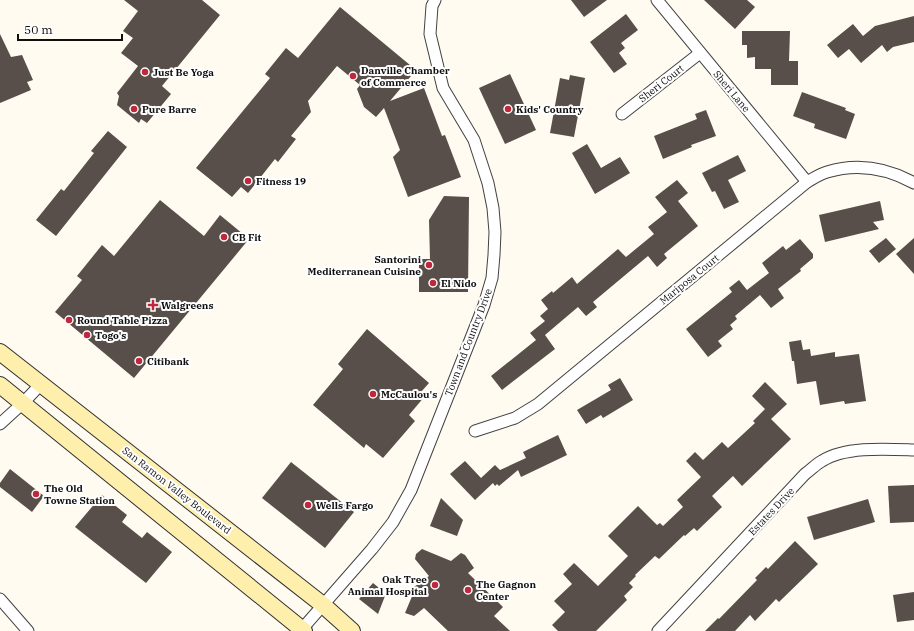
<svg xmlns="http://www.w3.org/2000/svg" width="914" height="631" font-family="'IBM Plex Serif',serif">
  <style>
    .building { fill: #584f4b }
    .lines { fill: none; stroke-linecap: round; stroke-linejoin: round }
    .minor-casing { stroke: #424242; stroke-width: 13 }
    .secondary-casing { stroke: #313131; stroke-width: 18 }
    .minor { stroke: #fff; stroke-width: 11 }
    .secondary { stroke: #feefad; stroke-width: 16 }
    .poi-dot { fill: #bf273b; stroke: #fff; stroke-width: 1.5 }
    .labels { text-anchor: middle; stroke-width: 4; stroke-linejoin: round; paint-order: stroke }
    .poi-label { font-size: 10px; font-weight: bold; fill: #0f0f0f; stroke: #fff; text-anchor: start }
    .street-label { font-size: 10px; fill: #0f0f0f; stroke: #fff }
  </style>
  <rect width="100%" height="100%" fill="#fffbf1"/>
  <g class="building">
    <polygon points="124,0 202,0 220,15 162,86 171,94 147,123 141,119 139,123 117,105 119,96 117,93 138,66 121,53 133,38 123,31 138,11"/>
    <polygon points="571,0 607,0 584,17"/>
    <polygon points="704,0 747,0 755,7 735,29"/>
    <polygon points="340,7 416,70 390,101 424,88 442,136 445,135 461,177 408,197 393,157 400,150 384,108 376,117 364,107 357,89 360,85 337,66 308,101 311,112 291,136 296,139 278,162 275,159 248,193 241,187 232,197 196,168 270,78 265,74 286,48 298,58"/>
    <polygon points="626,14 638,30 621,43 625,48 619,53 627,64 614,73 590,42"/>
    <polygon points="914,16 914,42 893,47 887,52 882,45 861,63 849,49 838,58 827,45 853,24 863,36 875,26"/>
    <polygon points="742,31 790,31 789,61 798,61 798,85 771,85 771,69 755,69 755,57 747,58 747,45 742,45"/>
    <polygon points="0,34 11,57 22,55 33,80 27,82 31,90 0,103"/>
    <polygon points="510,74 536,130 505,144 479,88"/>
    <polygon points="570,75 585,78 574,137 550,133 560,78 569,80"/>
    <polygon points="802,92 846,108 845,110 855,114 846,139 814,128 815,124 793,116"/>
    <polygon points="706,110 716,136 691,145 692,147 663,159 654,136 697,119 695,114"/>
    <polygon points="108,131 127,147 56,236 36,220 61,189 64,191 94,153 91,151"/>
    <polygon points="587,144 601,168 620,157 630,173 595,194 572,153"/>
    <polygon points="738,155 746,171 728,180 739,202 724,209 715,191 712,192 702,173"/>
    <polygon points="677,180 688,193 678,201 698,226 664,254 667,258 657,267 648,256 593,302 597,307 586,316 578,307 545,335 555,349 502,390 491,376 536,340 530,333 545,321 540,316 548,309 541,300 552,291 553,293 572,277 577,284 618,249 626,257 654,234 648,227 667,212 655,197"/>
    <polygon points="444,196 469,197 468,292 419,292 419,259 430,259 429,220"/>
    <polygon points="160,200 204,236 220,215 249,239 134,378 55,312 82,280 77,276 102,245 114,256"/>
    <polygon points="880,201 884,220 873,222 879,229 825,242 819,215"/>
    <polygon points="886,238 896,249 879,263 869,251"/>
    <polygon points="914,238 914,274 896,254"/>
    <polygon points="800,239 813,254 813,258 800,269 801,271 778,289 784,298 771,308 760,295 735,316 737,319 730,325 733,329 718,341 722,346 708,357 686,329 732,292 729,288 739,280 747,290 769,273 762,263 783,246 786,250"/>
    <polygon points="367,329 429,383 421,392 425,396 409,415 415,421 383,458 366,444 364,448 313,405 343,369 338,364"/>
    <polygon points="801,340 803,350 810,349 811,356 835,352 835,357 859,354 866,401 845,404 844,401 820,405 816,381 797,384 794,361 792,361 789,342"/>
    <polygon points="620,378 633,400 603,418 601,415 586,424 577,410 611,390 608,385"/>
    <polygon points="765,382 787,404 771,419 791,439 742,486 733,476 712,496 722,507 697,531 694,528 685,536 684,535 659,559 655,556 635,575 636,576 629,583 633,587 624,596 627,600 596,631 558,631 552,625 565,612 554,601 572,584 563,574 574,563 598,586 628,556 608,536 638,506 657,525 660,523 663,526 683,507 677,500 701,477 686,461 695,452 703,460 722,442 728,448 755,423 753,421 765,409 752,396"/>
    <polygon points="558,435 567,455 521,477 518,470 499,486 497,484 495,486 493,483 475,500 450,474 465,461 481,478 495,465 500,470 526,458 523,452"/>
    <polygon points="291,462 354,512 325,548 262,498"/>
    <polygon points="10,469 44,496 32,512 0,487 0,483"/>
    <polygon points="914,485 914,522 890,523 888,486"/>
    <polygon points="102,495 127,515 122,522 142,538 147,532 172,552 146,583 75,527"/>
    <polygon points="441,498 463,520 457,536 430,526"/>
    <polygon points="868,499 875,522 814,540 807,517"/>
    <polygon points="795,541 818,564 779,602 776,599 755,621 750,615 735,631 705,631 718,618 719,619 757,580 755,578 766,567 768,569"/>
    <polygon points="422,549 451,561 461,553 465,555 474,568 468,573 503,607 494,616 510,631 448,631 424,608 414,616 405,613 413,594 410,590 429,576 415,559 416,554"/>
    <polygon points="373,583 384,592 383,594 385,596 378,614 359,599"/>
    <polygon points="914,592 914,620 897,622 893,595"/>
  </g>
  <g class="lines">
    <defs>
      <g id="minor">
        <polyline points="657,0 807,182"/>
        <polyline points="622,114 700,53"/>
        <polyline points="0,424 23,403 41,384"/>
        <path d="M475,431l40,-13 23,-14 269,-222c7,-4 13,-8 20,-10 30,-9 60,-4 87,11"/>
        <polyline points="0,599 28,631"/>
        <polyline points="302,629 372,549 393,522 411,490 484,305 492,278 494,255 495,232 493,208 488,183 474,140 443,88 430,34 432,6 435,0"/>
        <path d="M658,631l147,-157c6,-4 11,-10 17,-13 23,-15 66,-12 92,-11"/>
      </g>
      <g id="secondary">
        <polyline points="0,352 323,605 352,631"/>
        <polyline points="0,385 304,631"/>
      </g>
    </defs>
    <use href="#minor" class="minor-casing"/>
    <use href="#secondary" class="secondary-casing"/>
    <use href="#minor" class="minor"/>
    <use href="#secondary" class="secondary"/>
  </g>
  <g class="poi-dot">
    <circle cx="145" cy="72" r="4"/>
    <circle cx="353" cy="76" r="4"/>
    <circle cx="134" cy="109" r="4"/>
    <circle cx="508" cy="109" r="4"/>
    <circle cx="248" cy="181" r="4"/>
    <circle cx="224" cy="237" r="4"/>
    <circle cx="429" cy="265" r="4"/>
    <circle cx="433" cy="283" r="4"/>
    <path d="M151 299h4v4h4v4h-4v4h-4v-4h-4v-4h4z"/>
    <circle cx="69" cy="320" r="4"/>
    <circle cx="87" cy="335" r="4"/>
    <circle cx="139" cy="361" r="4"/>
    <circle cx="373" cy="394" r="4"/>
    <circle cx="36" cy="494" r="4"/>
    <circle cx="308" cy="505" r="4"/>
    <circle cx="435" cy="585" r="4"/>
    <circle cx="468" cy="590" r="4"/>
  </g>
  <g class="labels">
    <g class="poi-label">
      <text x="361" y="74">Danville Chamber<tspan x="361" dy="12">of Commerce</tspan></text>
      <text x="153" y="76">Just Be Yoga</text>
      <text x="142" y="113">Pure Barre</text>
      <text x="516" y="113">Kids' Country</text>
      <text x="256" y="185">Fitness 19</text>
      <text x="232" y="241">CB Fit</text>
      <text x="421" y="263" text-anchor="end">Santorini<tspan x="421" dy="12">Mediterranean Cuisine</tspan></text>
      <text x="441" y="287">El Nido</text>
      <text x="161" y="309">Walgreens</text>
      <text x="77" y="324">Round Table Pizza</text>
      <text x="95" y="339">Togo's</text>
      <text x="147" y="365">Citibank</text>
      <text x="381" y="398">McCaulou's</text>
      <text x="44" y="492">The Old<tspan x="44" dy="12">Towne Station</tspan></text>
      <text x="316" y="509">Wells Fargo</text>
      <text x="427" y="583" text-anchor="end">Oak Tree<tspan x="427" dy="12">Animal Hospital</tspan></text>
      <text x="476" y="588">The Gagnon<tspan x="476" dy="12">Center</tspan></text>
    </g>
    <g class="street-label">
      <text transform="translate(661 83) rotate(-38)" y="4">Sheri Court</text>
      <text transform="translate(732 91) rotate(50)" y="4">Sheri Lane</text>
      <text transform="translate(689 279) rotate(-39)" y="4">Mariposa Court</text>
      <text transform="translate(468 342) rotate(-69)" y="4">Town and Country Drive</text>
      <text transform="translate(177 490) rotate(38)" y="4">San Ramon Valley Boulevard</text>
      <text transform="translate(771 511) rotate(-47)" y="4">Estates Drive</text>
    </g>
  </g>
  <path d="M18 34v6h104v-6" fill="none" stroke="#0f0f0f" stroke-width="2"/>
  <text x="24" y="34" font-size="12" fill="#0f0f0f" stroke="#ffffff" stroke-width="3" paint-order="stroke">50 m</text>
</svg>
